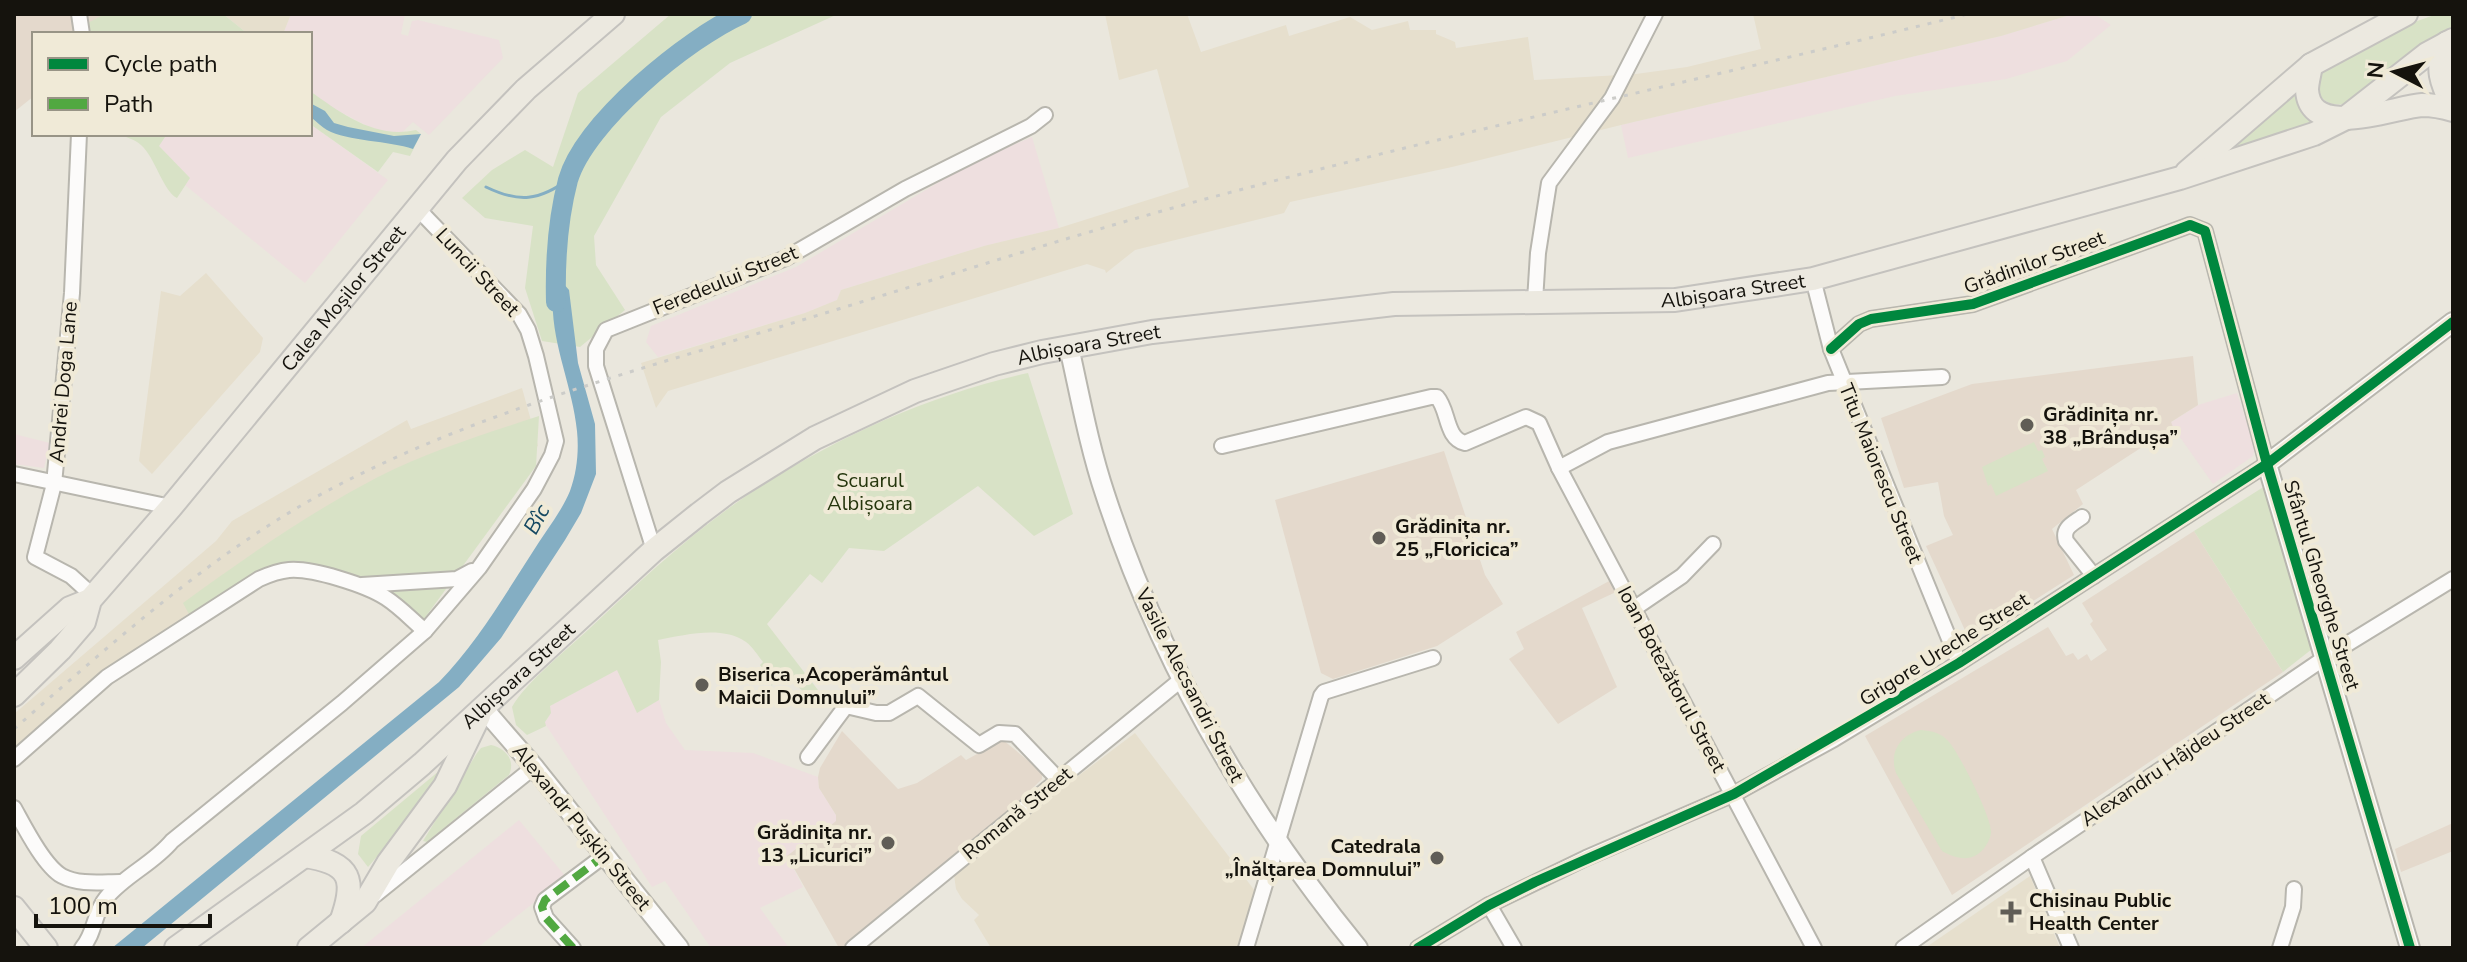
<svg xmlns="http://www.w3.org/2000/svg" width="2467" height="962" font-family="'Nunito Sans',sans-serif">
  <style>
    .commercial { fill: #eedfdf }
    .built { fill: #e6dfcd }
    .education { fill: #e4d9cc }
    .green { fill: #d8e2c6 }
    .water { fill: #84aec3 }
    .lines { fill: none; stroke-linecap: round; stroke-linejoin: round }
    .stream { stroke: #84aec3; stroke-width: 3 }
    .river { stroke: #84aec3; stroke-width: 20 }
    .street-casing { stroke: #b8b6ae; stroke-width: 18 }
    .secondary-casing { stroke: #b8b6ae; stroke-width: 22 }
    .primary-casing { stroke: #c4c2be; stroke-width: 26 }
    .street { stroke: #fcfbfa; stroke-width: 14 }
    .secondary { stroke: #fcfbfa; stroke-width: 18 }
    .primary { stroke: #ece9e0; stroke-width: 22 }
    .rail { stroke: #ccccc9; stroke-width: 3; stroke-dasharray: 4 8; stroke-linecap: butt }
    .quiet { stroke: #51a841; stroke-width: 8; stroke-dasharray: 16 8; stroke-linecap: butt }
    .cycleway-casing { stroke: #f0ead7; stroke-width: 15 }
    .cycleway { stroke: #00873e; stroke-width: 10 }
    .poi-dot { fill: #605d56; stroke: #f0ead7; stroke-width: 3 }
    .labels { text-anchor: middle; stroke-width: 8; stroke-linejoin: round; paint-order: stroke }
    .street-label { font-size: 20px; fill: #15130d; stroke: #f0ead7 }
    .poi-label { font-size: 20px; font-weight: bold; fill: #15130d; stroke: #f0ead7; text-anchor: start }
    .park-label { font-size: 20px; fill: #24350c; stroke: #f0ead7 }
    .water-label { font-size: 22px; font-style: italic; fill: #154861; stroke: #f0ead7 }
  </style>
  <rect width="100%" height="100%" fill="#eae7dd"/>
  <g class="commercial">
    <polygon points="291,14 405,14 401,34 408,36 412,21 418,20 499,40 503,58 429,135 413,122 401,133 375,130 333,108 310,91 310,34 283,34"/>
    <polygon points="2073,14 2094,14 2111,25 2067,61 2006,79 1895,96 1628,158 1621,125 2001,36"/>
    <polygon points="310,124 388,180 305,283 185,185 190,178 159,146 167,134 310,134"/>
    <polygon points="1032,137 1059,228 984,246 841,290 837,300 805,313 658,357 646,342 651,326 796,267 973,162"/>
    <polygon points="2237,393 2255,447 2253,456 2213,484 2170,423 2198,405"/>
    <polygon points="14,434 50,443 44,468 14,464"/>
    <polygon points="618,669 637,712 659,700 666,723 685,750 753,753 818,777 819,788 836,815 837,821 815,838 813,836 787,856 803,887 760,908 789,948 711,948 665,881 652,887 544,722 548,719 550,706"/>
    <polygon points="519,820 566,877 477,948 361,948"/>
  </g>
  <g class="built">
    <polygon points="223,14 291,14 283,34 248,34"/>
    <polygon points="1105,14 1187,14 1201,52 1286,25 1289,36 1350,17 1372,30 1408,21 1410,30 1436,30 1436,34 1455,42 1456,48 1528,37 1534,80 1636,74 1687,67 1761,49 1753,14 2073,14 2001,36 1621,125 1452,167 1290,202 1284,213 1135,250 1106,273 1105,270 1087,264 668,391 656,408 641,363 805,313 837,300 841,290 984,246 1059,228 1189,187 1157,69 1119,80"/>
    <polygon points="206,273 263,338 260,352 152,474 139,461 161,291 180,296"/>
    <polygon points="522,388 538,446 215,596 129,654 14,756 14,714 216,541 232,521 407,420 411,429"/>
    <polygon points="1135,733 1255,891 1239,948 991,948 974,920 979,915 962,899 956,889 954,875 971,858 975,858 1005,834 1006,829 1051,792 1057,792"/>
    <polygon points="2030,876 2060,948 1925,948"/>
  </g>
  <g class="education">
    <polygon points="14,14 160,14 185,34 34,34 34,96 14,112"/>
    <polygon points="2193,356 2198,405 2171,422 2173,427 2076,490 2083,504 2052,529 2074,575 1970,641 1926,546 1953,535 1944,516 1938,482 1904,488 1881,418 1972,384"/>
    <polygon points="1444,451 1485,575 1503,604 1437,646 1333,679 1321,673 1275,500"/>
    <polygon points="2194,531 2283,672 1952,895 1865,736 2048,627 2066,656 2073,653 2078,660 2087,654 2091,661 2107,650 2090,624 2093,621 2082,603"/>
    <polygon points="1611,580 1618,591 1582,608 1617,687 1558,724 1509,659 1524,649 1516,632"/>
    <polygon points="842,731 898,789 917,783 961,755 966,760 1003,740 1042,772 1042,779 1006,814 844,948 839,948 787,856 813,836 816,838 836,821 836,815 819,788 818,777 820,768"/>
    <polygon points="2453,823 2453,851 2401,872 2395,849"/>
  </g>
  <g class="green">
    <polygon points="105,14 223,14 248,34 87,34 86,24"/>
    <polygon points="671,14 838,14 730,63 661,117 594,236 596,265 625,310 580,347 542,341 525,288 533,226 485,218 462,198 492,170 525,150 553,167 578,93"/>
    <path d="M2437,14h16v17l-31,14 -78,59c-23,4 -35,-17 -21,-35l55,-34z"/>
    <polygon points="2296,86 2300,104 2314,123 2231,152"/>
    <path d="M310,91c32,23 65,48 106,39l5,4 -11,22 -17,-4 -15,20 -68,-48z"/>
    <path d="M118,134h49l-8,12 31,32 -13,20c-14,-7 -22,-41 -36,-53 -6,-6 -16,-8 -23,-11z"/>
    <path d="M1028,373l45,141 -39,22 -56,-50 -94,65 -35,-3 -27,35 -12,-9 -43,50 51,66 -10,6 -28,-26 -7,8 -1,9 -3,-11 -9,-11 3,-3c-5,-6 -10,-15 -17,-20 -24,-17 -61,-7 -88,-2l3,22 -2,38 -22,13 -20,-43 -67,36 1,7 -6,9 1,4 -19,9 -11,-10 -4,-18c14,-25 55,-57 77,-78 50,-47 100,-94 157,-133 86,-57 182,-101 282,-123z"/>
    <path d="M539,416l-3,50 -112,153 -53,-37 -76,-18 -105,52 -7,-13c63,-46 126,-90 195,-126 51,-26 107,-43 161,-61z"/>
    <polygon points="2034,442 2038,451 2042,450 2045,457 2042,459 2048,471 1996,496 1991,484 1988,486 1982,467"/>
    <polygon points="2265,486 2312,649 2283,672 2194,531"/>
    <path d="M1921,730c11,1 21,3 28,12 10,11 44,78 42,91 -1,8 -7,17 -13,21 -12,8 -25,3 -36,-3l-46,-78c-7,-21 4,-38 25,-43z"/>
    <path d="M491,745c14,3 25,15 18,30l-82,67 -4,-1 54,-88 4,-5z"/>
    <polygon points="439,771 441,772 423,803 368,867 358,854 361,836"/>
  </g>
  <g class="water">
    <path d="M310,103l15,8 9,12 14,4 46,9 27,-2 -8,15c-23,-8 -66,-8 -86,-19 -5,-3 -10,-8 -15,-12z"/>
    <path d="M556,275l13,15 9,73 17,61 1,50 -15,39 -16,27 -64,98 -42,49 -317,261h-30l327,-266c37,-38 64,-84 93,-129 12,-20 29,-40 38,-62 7,-19 9,-40 7,-60 -5,-52 -34,-103 -21,-156z"/>
  </g>
  <g class="lines">
    <path class="stream" d="M486,187c33,16 53,14 83,-8"/>
    <path class="river" d="M556,302c-1,-40 2,-84 12,-122 17,-58 120,-142 174,-166"/>
    <defs>
      <g id="street">
        <polyline points="79,14 82,34"/>
        <polyline points="79,134 72,293 54,484 35,557 71,576 93,596"/>
        <polyline points="1813,279 1831,349 1959,663"/>
        <polyline points="1535,301 1538,253 1549,183 1612,98 1655,14"/>
        <path d="M1222,446l209,-49h6c12,13 8,41 28,46l61,-26 13,6 20,45 255,480"/>
        <polyline points="1559,468 1608,442 1828,383 1942,377"/>
        <polyline points="14,474 171,507"/>
        <path d="M2082,517c-10,7 -20,11 -16,24l28,35"/>
        <polyline points="654,550 596,366 596,349 606,330 786,258 905,189 1031,126 1045,115"/>
        <polyline points="362,585 457,579 472,571"/>
        <polyline points="1635,608 1682,576 1713,544"/>
        <polyline points="808,757 846,706 876,713 889,713 918,696 979,745 999,733 1015,734 1058,779"/>
        <path d="M14,759l93,-82 152,-98c9,-4 19,-8 30,-9 23,-2 77,15 97,28 14,9 26,22 39,33"/>
        <path d="M14,808c10,18 30,58 48,68 17,9 39,6 58,6"/>
        <polyline points="2032,857 2071,948"/>
        <polyline points="375,895 534,767"/>
        <polyline points="1489,905 1514,948"/>
        <path d="M82,948c13,-14 12,-36 24,-50 19,-23 47,-34 66,-57l170,-138 83,-72 54,-63 55,-79 18,-34 4,-14 -20,-85 -8,-26 -9,-16 -102,-106"/>
        <polyline points="573,948 546,918 542,907 545,900 605,855"/>
        <polyline points="853,948 1182,679"/>
        <polyline points="1246,948 1321,696 1324,692 1433,658"/>
        <polyline points="1418,948 1489,905 1586,858 1734,794 1834,739 1959,663 2267,464 2205,231 2190,225 2182,228 1973,304 1871,319 1859,324 1831,349"/>
        <polyline points="1903,948 2032,857 2326,657 2453,579"/>
        <polyline points="2280,948 2293,907 2294,889"/>
      </g>
      <g id="secondary">
        <path d="M1069,347c11,49 20,99 36,147 54,166 143,319 253,454"/>
        <polyline points="483,708 534,767 679,948"/>
        <polyline points="2410,948 2267,464 2453,322"/>
      </g>
      <g id="primary">
        <path d="M2447,43c-13,25 -5,41 6,64"/>
        <path d="M2311,65c-1,8 -4,17 -4,25 3,51 87,17 115,15 11,0 21,2 31,5"/>
        <polyline points="2187,172 2311,65 2406,14"/>
        <polyline points="14,658 70,608 90,600"/>
        <path id="s1" d="M14,695l46,-45 24,-28 6,-22 81,-93 286,-347 69,-71 87,-75"/>
        <path d="M305,856c47,7 51,24 36,66"/>
        <polyline points="14,908 46,948"/>
        <path id="s2" d="M176,948l188,-135 58,-49 232,-214 45,-36 29,-22 87,-54 100,-47 79,-27 48,-12 110,-20 242,-28 281,-4 138,-21 367,-101 134,-44 30,-15 83,-65 26,-14"/>
        <polyline points="309,948 365,902 388,863 445,786 479,716"/>
      </g>
    </defs>
    <use href="#street" class="street-casing"/>
    <use href="#secondary" class="secondary-casing"/>
    <use href="#primary" class="primary-casing"/>
    <use href="#street" class="street"/>
    <use href="#secondary" class="secondary"/>
    <use href="#primary" class="primary"/>
    <path class="rail" d="M14,729c95,-83 191,-170 302,-232 157,-86 335,-130 506,-183 135,-41 269,-85 406,-121 245,-65 494,-118 740,-179"/>
    <polyline class="quiet" points="573,948 546,918 542,907 545,900 605,855"/>
    <defs>
      <g id="cycleway">
        <polyline points="1831,349 1859,324 1871,319 1973,304 2182,228 2190,225 2205,231 2267,464 2410,948"/>
        <polyline points="1418,948 1489,905 1535,882 1734,794 1959,663 2267,464 2453,322"/>
      </g>
    </defs>
    <use href="#cycleway" class="cycleway-casing"/>
    <use href="#cycleway" class="cycleway"/>
  </g>
  <g class="poi-dot">
    <circle cx="2027" cy="425" r="8"/>
    <circle cx="1379" cy="538" r="8"/>
    <circle cx="702" cy="685" r="8"/>
    <circle cx="888" cy="843" r="8"/>
    <circle cx="1437" cy="858" r="8"/>
    <path d="M2007 900h8v8h8v8h-8v8h-8v-8h-8v-8h8z"/>
  </g>
  <g class="labels">
    <g class="street-label">
      <text transform="translate(2034 262) rotate(-20)" y="7">Grădinilor Street</text>
      <text transform="translate(478 272) rotate(47)" y="7">Luncii Street</text>
      <text transform="translate(725 280) rotate(-22)" y="7">Feredeului Street</text>
      <text dy="7" stroke="none"><textPath href="#s2" startOffset="1758">Albișoara Street</textPath></text>
      <text dy="7" stroke="none"><textPath href="#s1" startOffset="518">Calea Moșilor Street</textPath></text>
      <text dy="7" stroke="none"><textPath href="#s2" startOffset="1110">Albișoara Street</textPath></text>
      <text transform="translate(63 382) rotate(-85)" y="7">Andrei Doga Lane</text>
      <text transform="translate(1881 473) rotate(68)" y="7">Titu Maiorescu Street</text>
      <text transform="translate(2322 585) rotate(73)" y="7">Sfântul Gheorghe Street</text>
      <text transform="translate(1944 649) rotate(-32)" y="7">Grigore Ureche Street</text>
      <text dy="7" stroke="none"><textPath href="#s2" startOffset="438">Albișoara Street</textPath></text>
      <text transform="translate(1672 679) rotate(62)" y="7">Ioan Botezătorul Street</text>
      <text transform="translate(1190 685) rotate(63)" y="7">Vasile Alecsandri Street</text>
      <text transform="translate(2175 759) rotate(-34)" y="7">Alexandru Hâjdeu Street</text>
      <text transform="translate(1017 813) rotate(-39)" y="7">Romană Street</text>
      <text transform="translate(582 827) rotate(51)" y="7">Alexandr Pușkin Street</text>
    </g>
    <g class="poi-label">
      <text x="2043" y="421">Grădinița nr.<tspan x="2043" dy="23">38 „Brândușa”</tspan></text>
      <text x="1395" y="533">Grădinița nr.<tspan x="1395" dy="23">25 „Floricica”</tspan></text>
      <text x="718" y="681">Biserica „Acoperământul<tspan x="718" dy="23">Maicii Domnului”</tspan></text>
      <text x="872" y="839" text-anchor="end">Grădinița nr.<tspan x="872" dy="23">13 „Licurici”</tspan></text>
      <text x="1421" y="853" text-anchor="end">Catedrala<tspan x="1421" dy="23">„Înălțarea Domnului”</tspan></text>
      <text x="2029" y="907">Chisinau Public<tspan x="2029" dy="23">Health Center</tspan></text>
    </g>
    <g class="park-label">
      <text x="870" y="487">Scuarul<tspan x="870" dy="23">Albișoara</tspan></text>
    </g>
    <g class="water-label">
      <text transform="translate(536 519) rotate(-61)" y="8">Bîc</text>
    </g>
  </g>
  <rect width="2467" height="962" fill="none" stroke="#15130d" stroke-width="32"/>
  <rect x="32" y="32" width="280" height="104" fill="#f0ead7" stroke="#989486" stroke-width="2"/>
  <rect x="48" y="58" width="40" height="12" fill="#00873e" stroke="#989486" stroke-width="2"/>
  <text x="104" y="72" font-size="24" fill="#15130d">Cycle path</text>
  <rect x="48" y="98" width="40" height="12" fill="#51a841" stroke="#989486" stroke-width="2"/>
  <text x="104" y="112" font-size="24" fill="#15130d">Path</text>
  <g transform="translate(2395 72) rotate(276)" stroke="#f0ead7" stroke-width="6" paint-order="stroke">
  <path d="M0-6L14 30L0 20L-14 30Z" fill="#15130d"/>
  <text y="-12" font-size="22" font-weight="bold" text-anchor="middle" fill="#15130d">N</text>
  </g>
  <path d="M36 914v12h174v-12" fill="none" stroke="#15130d" stroke-width="4"/>
  <text x="48" y="914" font-size="24" fill="#15130d" stroke="#f0ead7" stroke-width="6" paint-order="stroke">100 m</text>
</svg>
